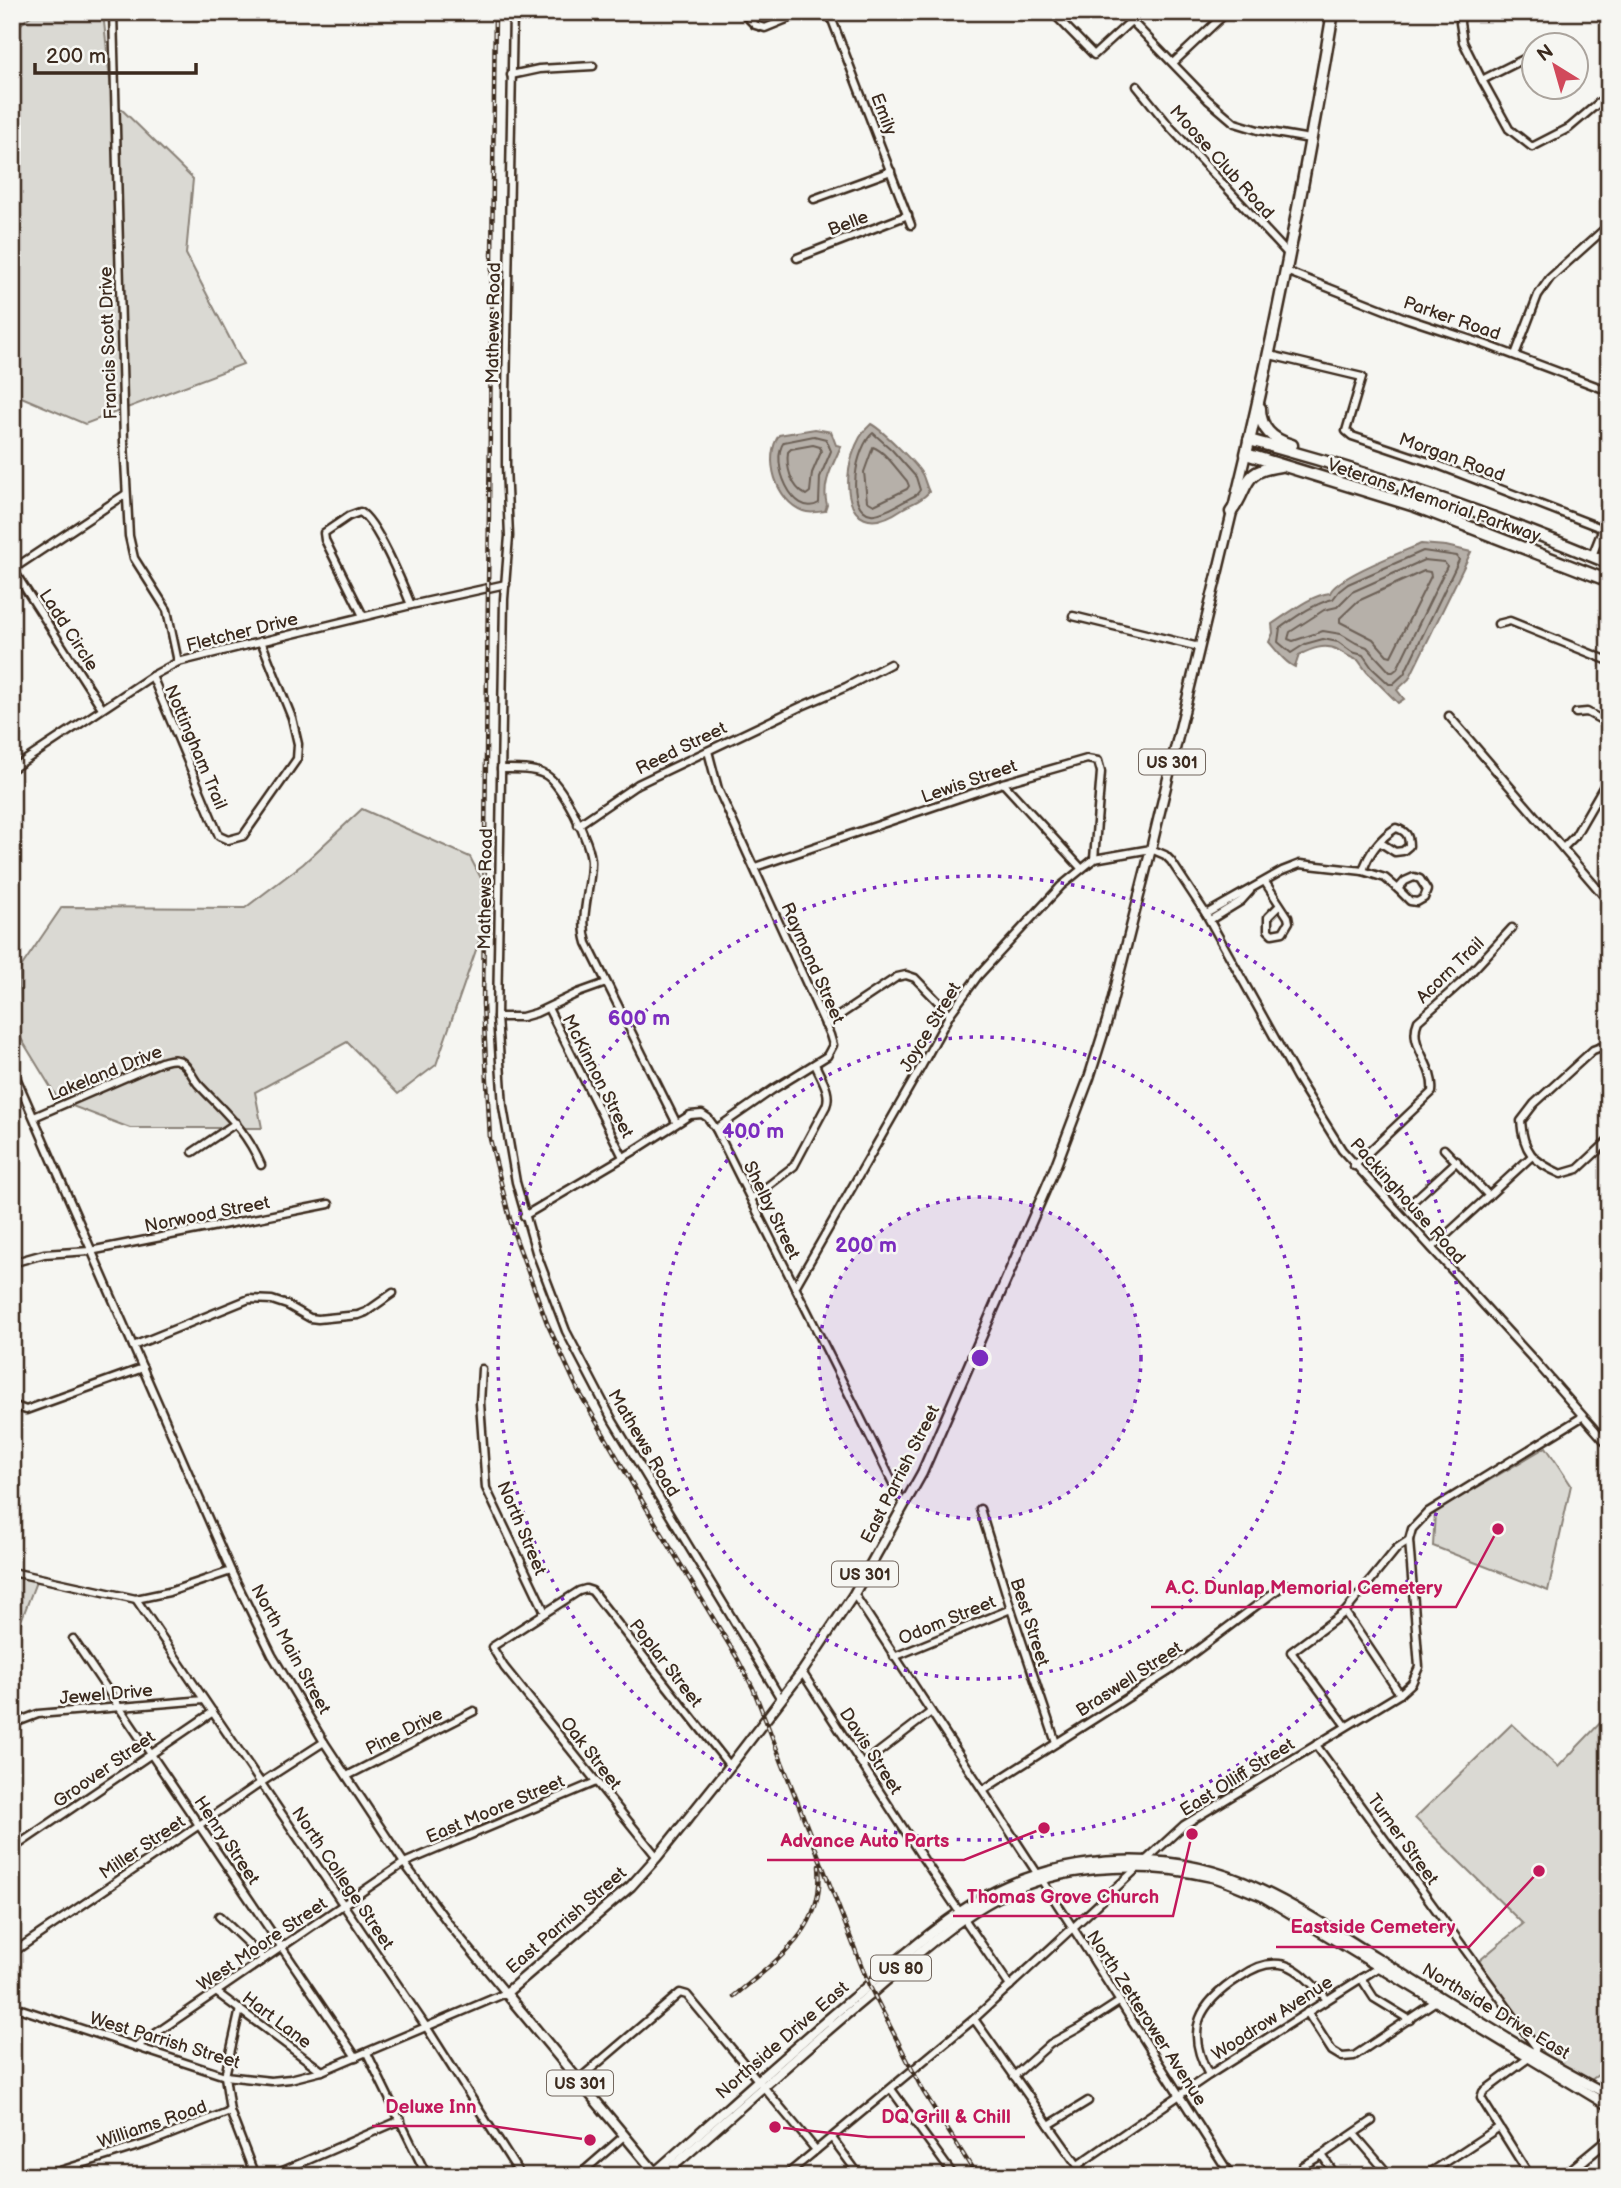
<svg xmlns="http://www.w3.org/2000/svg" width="1621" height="2188" font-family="'Balsamiq Sans',sans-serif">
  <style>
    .green { fill: #dad9d3; stroke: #8a8278; stroke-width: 2 }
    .water { fill: #b6b0a9; stroke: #857a71; stroke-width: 2 }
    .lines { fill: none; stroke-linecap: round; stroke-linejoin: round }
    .shore { stroke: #6c6056; stroke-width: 2 }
    .minor-casing { stroke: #3b2a1e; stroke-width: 11 }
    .major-casing { stroke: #3b2a1e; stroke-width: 13 }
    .highway-casing { stroke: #3b2a1e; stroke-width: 15 }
    .minor { stroke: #f6f6f2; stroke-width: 6 }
    .major { stroke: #f6f6f2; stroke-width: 8 }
    .highway { stroke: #f6f6f2; stroke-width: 10 }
    .rail-casing { stroke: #3b2a1e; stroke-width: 4.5 }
    .rail { stroke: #f6f6f2; stroke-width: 2; stroke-dasharray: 5; stroke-linecap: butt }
    .ring { fill: none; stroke: #7b2cbf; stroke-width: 3.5; stroke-dasharray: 3.5 7 }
    .labels { text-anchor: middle; stroke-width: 5; stroke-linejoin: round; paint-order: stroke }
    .shield { fill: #f6f6f2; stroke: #73675e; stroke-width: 2 }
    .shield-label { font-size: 16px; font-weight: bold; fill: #3b2a1e }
    .street-label { font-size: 18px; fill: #3b2a1e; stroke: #f6f6f2 }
    .centre { fill: #7b2cbf; stroke: #f6f6f2; stroke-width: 3.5 }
    .ring-label { font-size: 21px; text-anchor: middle; font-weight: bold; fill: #7b2cbf; stroke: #f6f6f2; stroke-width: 5; stroke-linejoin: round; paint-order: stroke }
    .leader { fill: none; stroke: #c2185b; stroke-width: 2.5 }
    .callout-dot { fill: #c2185b; stroke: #f6f6f2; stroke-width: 2.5 }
    .callout-label { font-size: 19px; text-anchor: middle; font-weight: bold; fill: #c2185b; stroke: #f6f6f2; stroke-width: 5; stroke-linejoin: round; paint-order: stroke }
  </style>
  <rect width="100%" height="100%" fill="#f6f6f2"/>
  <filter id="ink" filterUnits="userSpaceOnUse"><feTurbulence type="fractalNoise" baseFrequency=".0143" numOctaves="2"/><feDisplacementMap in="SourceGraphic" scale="14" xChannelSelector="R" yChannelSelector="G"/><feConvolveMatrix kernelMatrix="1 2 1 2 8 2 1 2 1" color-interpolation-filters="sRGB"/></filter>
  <g filter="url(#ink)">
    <g class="green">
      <polygon points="35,12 103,12 112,100 193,179 186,254 243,364 85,424 12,393 12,32"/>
      <polygon points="362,809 470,857 493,901 436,1065 398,1094 347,1042 255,1092 262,1128 130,1128 59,1101 17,1032 19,970 62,907 245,908 303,864"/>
      <polygon points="1546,1447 1571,1485 1548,1591 1433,1546 1435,1512"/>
      <polygon points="12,1574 37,1579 12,1645"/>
      <polygon points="1604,1719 1609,1726 1609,2067 1591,2080 1545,2054 1479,1961 1523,1924 1415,1818 1512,1724 1558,1767"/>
    </g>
    <g class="water">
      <path d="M871,424c10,5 48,42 52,52 2,5 3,10 6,16 -10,11 -16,10 -27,17 -66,45 -65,-56 -31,-85z"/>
      <path d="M815,429l16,3 5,13 5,1c-8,19 -20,38 -14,59l-2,6c-8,1 -15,3 -22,0 -27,-10 -40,-53 -24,-76z"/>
      <path d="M1421,544l25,2 25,6 -62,127 -12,11 7,9 -6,4 -31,-31 -9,-12c-8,-2 -13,-6 -20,-10 -13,-7 -27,-1 -39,5l-4,12c-10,-4 -18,-16 -26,-25l4,-9 -1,-9c18,-11 36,-28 58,-31 6,-16 72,-41 91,-49z"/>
    </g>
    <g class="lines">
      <g class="shore">
        <path d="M873,433l19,17 24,27 4,13 -4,5c-11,5 -34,21 -45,19 -27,-5 -15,-68 2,-81z"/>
        <path d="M814,436l12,3 5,12 -11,26 -1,26c-26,16 -50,-42 -35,-61z"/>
        <path d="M813,445l7,2 1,5 -9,21 -2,19 -4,3c-15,-8 -20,-28 -18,-43l3,-3z"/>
        <path d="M873,447c13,5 24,23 34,34l2,5 -2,3 -33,16 -7,-4 -3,-29z"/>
        <path d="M1423,551l34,5 2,4 -55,114 -11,10h-4l-17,-16 -9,-13 -11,-3 -14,-10 -15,-3 -18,5 -14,9 -13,-11 2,-14c17,-12 33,-24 53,-29l6,-8 9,-7z"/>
        <polygon points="1424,560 1444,562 1447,566 1397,669 1393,672 1390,672 1367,647 1356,643 1341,634 1323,631 1293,641 1288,639 1290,632 1324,610 1337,607 1352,592"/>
        <polygon points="1424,571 1430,572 1431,576 1391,656 1387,655 1373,639 1340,622 1340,618 1358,601"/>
      </g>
      <defs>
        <g id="minor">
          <polyline points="113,12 124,442 129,536 134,558 167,610 178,662"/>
          <polyline points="513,12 506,398 506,465 509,536 504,599 497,1017 503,1107 516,1182 536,1252 566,1331 613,1421 781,1699"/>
          <polyline points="742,12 755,25 765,28 804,12"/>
          <polyline points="829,12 911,225"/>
          <polyline points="1052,12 1094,55 1131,21"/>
          <polyline points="1123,12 1208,100 1235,123 1258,130 1310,139"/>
          <polyline points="1461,12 1460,23 1463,42 1482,80 1509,129 1532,147 1569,128 1609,94"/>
          <polyline points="1173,63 1227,12"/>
          <polyline points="511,75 539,69 593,66"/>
          <polyline points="1482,80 1534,54"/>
          <polyline points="1137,86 1170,127 1289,255"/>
          <polyline points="814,199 891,171"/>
          <polyline points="797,258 908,215"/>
          <polyline points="1286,271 1405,318 1484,344 1609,391"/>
          <polyline points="1270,355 1362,377 1346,431 1352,436 1438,465 1609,531"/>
          <polyline points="1515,355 1538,295 1550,278 1609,225"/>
          <polyline points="1592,556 1609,513"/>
          <polyline points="12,568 102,708"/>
          <polyline points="13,569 126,494"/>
          <path d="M363,616l-38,-76 -1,-7 25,-17 11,-4c16,8 43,73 51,93"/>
          <polyline points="1073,616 1199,647"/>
          <polyline points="1498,624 1510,621 1609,661"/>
          <polyline points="152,676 219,836 228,840 243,836 297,759 298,744 292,718 261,641"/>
          <polyline points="1576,713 1587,712 1609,724"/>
          <polyline points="1449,716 1609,902"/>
          <polyline points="708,751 718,789 830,1035 833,1045 827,1056 772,1090 716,1129"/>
          <polyline points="12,769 152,676 178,662 411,605 506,584"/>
          <path d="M501,769c14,0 30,-1 43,5 17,7 48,70 47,89 0,27 -12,53 -4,80l89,179"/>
          <polyline points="1003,783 1081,868"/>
          <polyline points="578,825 638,784 802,706 846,687 890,664"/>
          <polyline points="1563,848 1575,836 1609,777"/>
          <polyline points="755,867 1003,783 1087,759 1098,761 1101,772 1094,859"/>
          <path d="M1363,871c5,-17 17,-33 33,-43 10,3 13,7 13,18l-6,5 -8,1 -14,-9"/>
          <polygon points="1414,877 1420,879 1427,890 1424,898 1417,902 1410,901 1398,889 1405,881"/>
          <polyline points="1265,882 1288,917 1289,922 1283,932 1272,934 1268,930 1268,917 1280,905"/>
          <polyline points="1206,914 1282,871 1300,864 1363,871 1385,878 1398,889"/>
          <polyline points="1210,920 1241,901 1250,891"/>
          <polyline points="548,1008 623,1157"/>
          <polyline points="497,1017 522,1017 536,1013 578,993 606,983"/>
          <polyline points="825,1025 897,977 906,975 915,978 950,1014"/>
          <path d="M1609,1048l-8,-1 -8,3 -59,54 -13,17c2,30 12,41 40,53l17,-5 31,-29"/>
          <polyline points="12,1068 231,1571 272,1655 324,1742 404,1863 449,1924 506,1993 322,2071 290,2079 271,2081 225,2076 12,2006"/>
          <path d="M34,1117l127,-55c5,-1 11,-4 16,-2 10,2 15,17 21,24 26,28 47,44 63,81"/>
          <polyline points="1444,1149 1489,1196"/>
          <polyline points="193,1152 236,1123"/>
          <path d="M1354,1166l78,-74c3,-28 -25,-46 -14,-71l46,-41 48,-52"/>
          <path d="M751,1199l43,-33 32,-60c6,-14 -6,-29 -11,-42"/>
          <polyline points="1409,1205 1457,1161"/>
          <path d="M524,1216l110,-65 56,-36 12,-1 6,4 8,11c62,126 127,251 188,377"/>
          <polyline points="1432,1248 1532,1156"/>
          <polyline points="12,1263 44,1254 90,1251 329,1204"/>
          <polyline points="795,1287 921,1067 950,1014 978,976 1061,886 1094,859 1151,849 1165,855 1171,861 1206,914 1297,1078 1342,1150 1534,1360 1609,1446"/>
          <polyline points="133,1346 249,1299 272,1300 287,1305 310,1318 318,1319 358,1315 366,1312 393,1293"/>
          <polyline points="482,1369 480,1403 486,1488 545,1612"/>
          <polyline points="12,1405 26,1410 143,1368"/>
          <polyline points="980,1509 1011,1609 1056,1743"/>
          <polyline points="12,1572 136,1599 169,1592 231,1571"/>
          <polyline points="854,1594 1073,1928 1231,2176"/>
          <polyline points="136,1599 427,2028 521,2176"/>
          <polyline points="1345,1612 1400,1694"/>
          <polyline points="73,1639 356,2057"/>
          <polyline points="894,1657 1011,1609"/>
          <polyline points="802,1672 924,1860 1010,1986"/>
          <polyline points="12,1724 38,1714 204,1700"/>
          <polyline points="1346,1726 1291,1652 1345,1612 1397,1548 1409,1540"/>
          <polyline points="1316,1745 1536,2047 1534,2054 1483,2092 1481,2098 1530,2176"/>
          <polyline points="863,1764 931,1712"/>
          <polyline points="347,1776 474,1711"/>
          <polyline points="983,1790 1171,1670 1285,1584"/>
          <polyline points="12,1849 213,1712"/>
          <polyline points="657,1857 504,1667 492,1647 579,1591 586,1589 592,1591 730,1766"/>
          <polyline points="219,1916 264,1959"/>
          <polyline points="12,1953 262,1782 324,1742"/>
          <polyline points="1361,1978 1374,1998 1410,2020"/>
          <polyline points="216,1992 322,2071"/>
          <polyline points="240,2009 225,2076 230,2111 255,2176"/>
          <polyline points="1307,2012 1332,2051 1342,2057 1354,2056 1439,1999"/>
          <polyline points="974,2019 1085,2176"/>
          <polyline points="136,2047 404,1863 596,1782"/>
          <polyline points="367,2053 427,2176"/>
          <path d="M1209,2075c-25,-45 -10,-72 31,-98 11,-8 25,-15 40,-13 19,2 34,23 47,35"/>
          <polyline points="1014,2076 1050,2044 1079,2028 1119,2002"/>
          <polyline points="578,2080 680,1993 687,1995 816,2150"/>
          <polyline points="891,2089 954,2176"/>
          <polyline points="1049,2125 1088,2101"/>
          <polyline points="1354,2134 1390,2176"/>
          <polyline points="832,2138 860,2176"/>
          <polyline points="1078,2165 1209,2075 1379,1967"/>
          <polyline points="1303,2166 1322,2155"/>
          <polyline points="44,2176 148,2143 230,2111"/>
          <polyline points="271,2176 401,2120"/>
          <polyline points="578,2176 624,2136"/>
          <polyline points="785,2176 974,2019 1184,1825 1400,1694 1412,1683 1419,1667 1409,1540 1412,1529 1428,1512 1582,1417"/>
          <polyline points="1336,2176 1322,2155 1372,2121"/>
          <polyline points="1425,2176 1498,2128"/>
        </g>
        <g id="major">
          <path d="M653,2174c66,-58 131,-118 199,-175 43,-35 85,-76 134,-103 82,-44 189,-48 273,-7 41,19 78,44 117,68 76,47 152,97 233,138"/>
          <polyline points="658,2176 506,1993 631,1886 657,1857 730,1766 802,1672 854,1594 922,1473 1056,1165 1089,1078 1107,1021 1151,849 1246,454"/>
          <path d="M662,2176c67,-58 132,-118 199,-174 41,-34 79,-71 125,-98 67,-40 152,-44 226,-27 17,4 33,13 50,19l347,210"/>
          <polyline points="1564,2176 1609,2139"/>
        </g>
        <g id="highway">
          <path d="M1333,12c-25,148 -52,296 -87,442l169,52 194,75"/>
          <path d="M1260,408c0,21 13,32 32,37"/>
          <path d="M1249,440c123,33 243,74 360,123"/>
          <path d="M1231,512c20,-26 8,-40 49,-46"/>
        </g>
      </defs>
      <use href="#minor" class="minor-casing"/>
      <use href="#major" class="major-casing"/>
      <use href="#highway" class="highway-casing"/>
      <use href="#minor" class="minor"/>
      <use href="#major" class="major"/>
      <use href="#highway" class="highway"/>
      <defs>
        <g id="rail">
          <polyline points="495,12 483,1004 490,1139 513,1231 547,1323 578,1390 644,1504 736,1656 753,1688 869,1985 923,2091 977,2176"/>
          <path d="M734,1996c44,-37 91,-66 85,-130"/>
        </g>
      </defs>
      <use href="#rail" class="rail-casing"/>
      <use href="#rail" class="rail"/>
    </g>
  </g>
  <circle cx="980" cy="1358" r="161" fill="#7b2cbf" fill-opacity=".12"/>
  <g class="ring">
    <circle cx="980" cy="1358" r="161"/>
    <circle cx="980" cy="1358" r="321"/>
    <circle cx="980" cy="1358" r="482"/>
  </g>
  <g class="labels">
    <g class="shield">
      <rect x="1139" y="749.5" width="66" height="25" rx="5"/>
      <rect x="832" y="1561.5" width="66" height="25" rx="5"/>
      <rect x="871" y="1955.5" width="60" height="25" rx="5"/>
      <rect x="547" y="2070.5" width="66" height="25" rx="5"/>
    </g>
    <g class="shield-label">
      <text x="1172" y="768">US 301</text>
      <text x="865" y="1580">US 301</text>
      <text x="901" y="1974">US 80</text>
      <text x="580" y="2089">US 301</text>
    </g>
    <g class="street-label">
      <text transform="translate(884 114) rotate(69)" y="6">Emily</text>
      <text transform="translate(1222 162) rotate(48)" y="6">Moose Club Road</text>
      <text transform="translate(848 223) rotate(-21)" y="6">Belle</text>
      <text transform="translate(1452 318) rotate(19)" y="6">Parker Road</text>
      <text transform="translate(493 323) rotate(-89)" y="6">Mathews Road</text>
      <text transform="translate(108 343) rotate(-92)" y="6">Francis Scott Drive</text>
      <text transform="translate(1452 457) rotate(20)" y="6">Morgan Road</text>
      <text transform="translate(1434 500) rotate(19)" y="6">Veterans Memorial Parkway</text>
      <text transform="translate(69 630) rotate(57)" y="6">Ladd Circle</text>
      <text transform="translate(242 632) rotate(-14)" y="6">Fletcher Drive</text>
      <text transform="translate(196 747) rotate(67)" y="6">Nottingham Trail</text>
      <text transform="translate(681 748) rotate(-26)" y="6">Reed Street</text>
      <text transform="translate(969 781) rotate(-19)" y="6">Lewis Street</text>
      <text transform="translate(485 889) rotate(-89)" y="6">Mathews Road</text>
      <text transform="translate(813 963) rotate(66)" y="6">Raymond Street</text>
      <text transform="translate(1450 970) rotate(-44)" y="6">Acorn Trail</text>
      <text transform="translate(930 1027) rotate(-59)" y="6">Joyce Street</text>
      <text transform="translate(105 1073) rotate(-22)" y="6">Lakeland Drive</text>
      <text transform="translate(598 1076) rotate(63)" y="6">McKinnon Street</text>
      <text transform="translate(1408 1201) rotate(48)" y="6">Packinghouse Road</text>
      <text transform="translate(772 1210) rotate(64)" y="6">Shelby Street</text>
      <text transform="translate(207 1214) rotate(-11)" y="6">Norwood Street</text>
      <text transform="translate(644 1443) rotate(59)" y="6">Mathews Road</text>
      <text transform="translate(900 1474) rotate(-63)" y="6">East Parrish Street</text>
      <text transform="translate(522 1528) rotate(67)" y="6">North Street</text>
      <text transform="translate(947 1620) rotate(-22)" y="6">Odom Street</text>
      <text transform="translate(1030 1622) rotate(72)" y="6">Best Street</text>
      <text transform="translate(291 1649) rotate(61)" y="6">North Main Street</text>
      <text transform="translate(666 1663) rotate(52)" y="6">Poplar Street</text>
      <text transform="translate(1129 1679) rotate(-33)" y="6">Braswell Street</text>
      <text transform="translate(106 1694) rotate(-5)" y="6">Jewel Drive</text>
      <text transform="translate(404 1731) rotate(-27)" y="6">Pine Drive</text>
      <text transform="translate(871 1751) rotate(57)" y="6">Davis Street</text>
      <text transform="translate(591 1753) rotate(52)" y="6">Oak Street</text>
      <text transform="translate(104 1769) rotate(-35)" y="6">Groover Street</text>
      <text transform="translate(1237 1777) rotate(-32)" y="6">East Olliff Street</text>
      <text transform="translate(495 1809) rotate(-23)" y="6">East Moore Street</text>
      <text transform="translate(1403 1839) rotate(54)" y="6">Turner Street</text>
      <text transform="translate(227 1840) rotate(56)" y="6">Henry Street</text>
      <text transform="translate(142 1847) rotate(-34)" y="6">Miller Street</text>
      <text transform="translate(343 1878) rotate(56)" y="6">North College Street</text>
      <text transform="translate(566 1920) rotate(-41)" y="6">East Parrish Street</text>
      <text transform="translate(262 1944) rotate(-34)" y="6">West Moore Street</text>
      <text transform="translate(1496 2011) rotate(31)" y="6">Northside Drive East</text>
      <text transform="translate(1147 2018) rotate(57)" y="6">North Zetterower Avenue</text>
      <text transform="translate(1272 2018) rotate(-33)" y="6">Woodrow Avenue</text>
      <text transform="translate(277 2020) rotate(37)" y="6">Hart Lane</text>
      <text transform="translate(165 2040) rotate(17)" y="6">West Parrish Street</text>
      <text transform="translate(782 2040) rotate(-41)" y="6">Northside Drive East</text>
      <text transform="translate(152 2124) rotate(-19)" y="6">Williams Road</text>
    </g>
  </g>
  <circle cx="980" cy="1358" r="10" class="centre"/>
  <g class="ring-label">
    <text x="639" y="1025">600 m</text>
    <text x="753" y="1138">400 m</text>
    <text x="866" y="1252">200 m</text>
  </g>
  <path class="leader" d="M1498 1529L1456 1607H1151M1044 1828L964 1860H767M1192 1834L1173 1916H953M1539 1871L1469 1947H1276M590 2140L491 2126H372M775 2127L868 2137H1025"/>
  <g class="callout-dot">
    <circle cx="1498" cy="1529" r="7"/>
    <circle cx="1044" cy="1828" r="7"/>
    <circle cx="1192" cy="1834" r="7"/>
    <circle cx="1539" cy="1871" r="7"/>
    <circle cx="590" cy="2140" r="7"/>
    <circle cx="775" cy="2127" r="7"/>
  </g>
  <g class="callout-label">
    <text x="1304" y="1594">A.C. Dunlap Memorial Cemetery</text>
    <text x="865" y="1847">Advance Auto Parts</text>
    <text x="1063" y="1903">Thomas Grove Church</text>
    <text x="1373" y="1933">Eastside Cemetery</text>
    <text x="431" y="2113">Deluxe Inn</text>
    <text x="946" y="2123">DQ Grill &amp; Chill</text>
  </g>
  <rect width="1621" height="2188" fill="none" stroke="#f6f6f2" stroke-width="42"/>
  <rect x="21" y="21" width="1579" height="2146" fill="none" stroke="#3b2a1e" stroke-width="2.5" filter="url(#ink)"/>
  <g transform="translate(1555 66) rotate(323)"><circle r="33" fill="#f6f6f2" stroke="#aba49d" stroke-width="2"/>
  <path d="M0-5L12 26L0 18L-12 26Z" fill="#d1495b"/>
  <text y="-10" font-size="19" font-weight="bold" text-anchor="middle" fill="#3b2a1e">N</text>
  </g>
  <path d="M35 63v10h161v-10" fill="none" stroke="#3b2a1e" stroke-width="3.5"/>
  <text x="46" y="63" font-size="21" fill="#3b2a1e" stroke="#f6f6f2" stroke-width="5" paint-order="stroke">200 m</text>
</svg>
